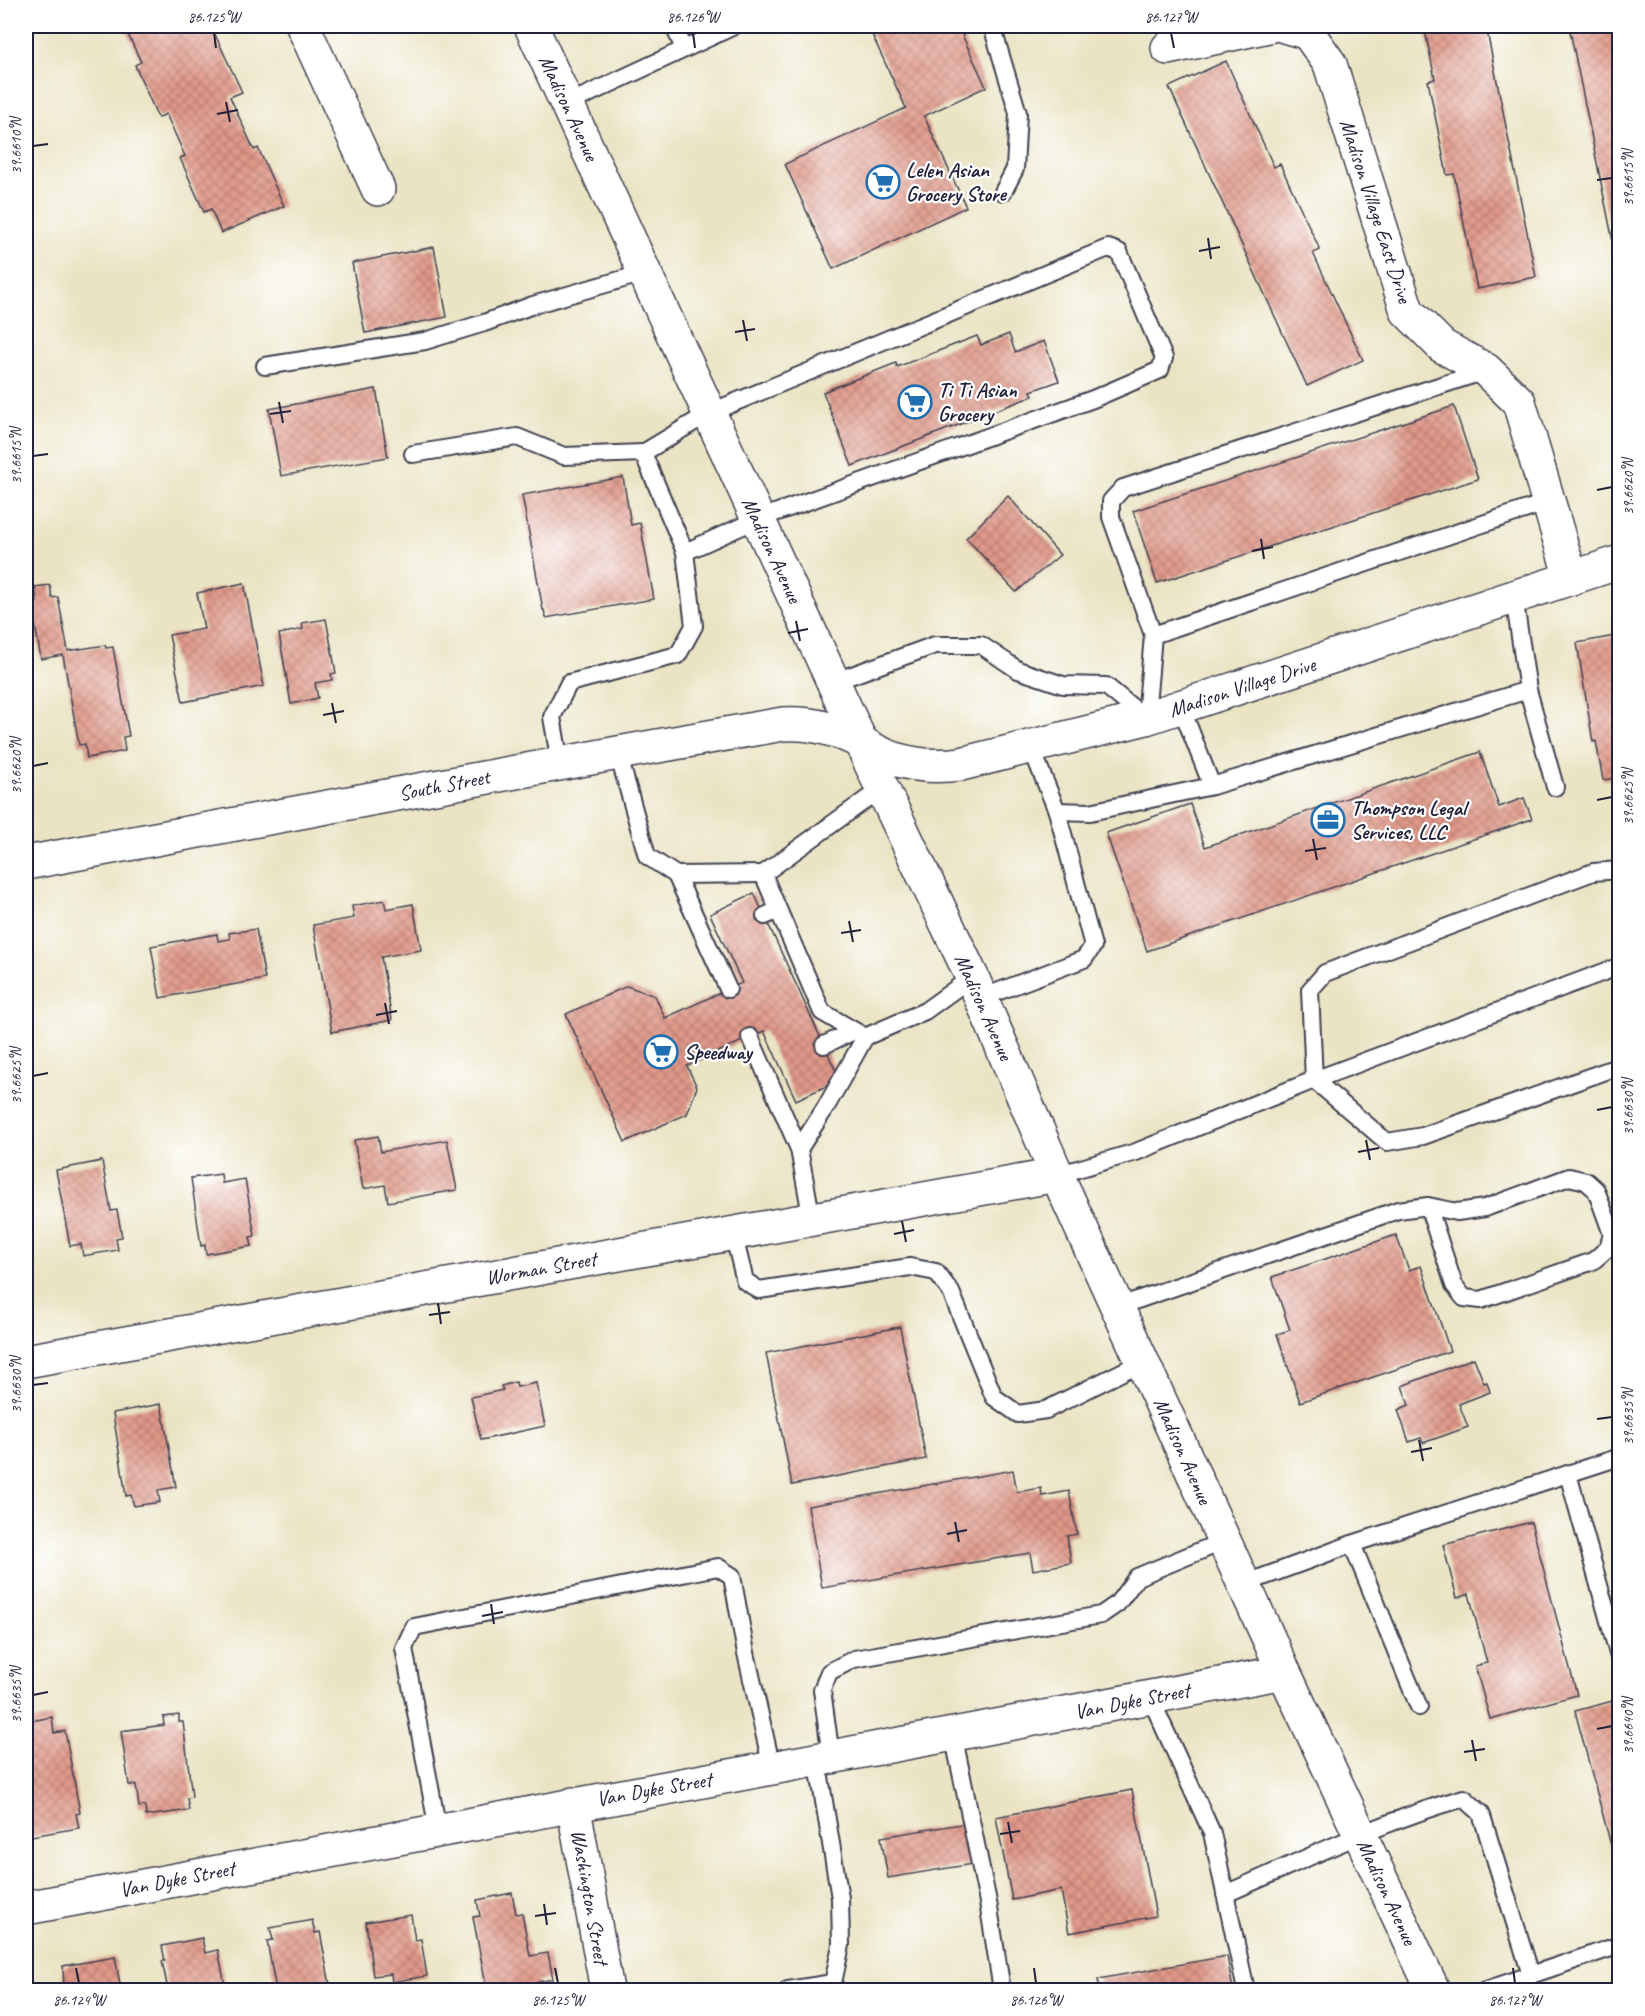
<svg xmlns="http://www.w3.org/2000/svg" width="1645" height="2016" viewBox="0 0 1645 2016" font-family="Caveat,sans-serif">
<defs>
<pattern id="building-cross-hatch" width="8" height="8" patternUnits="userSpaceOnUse" patternTransform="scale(1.5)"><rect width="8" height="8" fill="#e19989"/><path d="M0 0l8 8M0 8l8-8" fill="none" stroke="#b67c71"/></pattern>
</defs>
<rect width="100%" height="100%" fill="#fff"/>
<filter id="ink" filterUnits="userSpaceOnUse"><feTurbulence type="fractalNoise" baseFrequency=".0167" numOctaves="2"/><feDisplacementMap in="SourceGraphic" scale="12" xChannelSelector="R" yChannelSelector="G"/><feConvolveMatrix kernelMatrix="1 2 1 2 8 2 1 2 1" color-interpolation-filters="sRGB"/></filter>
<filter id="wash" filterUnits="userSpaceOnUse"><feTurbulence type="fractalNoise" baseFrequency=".008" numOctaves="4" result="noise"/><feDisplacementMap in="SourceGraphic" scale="24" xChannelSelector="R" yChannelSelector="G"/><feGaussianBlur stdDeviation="1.35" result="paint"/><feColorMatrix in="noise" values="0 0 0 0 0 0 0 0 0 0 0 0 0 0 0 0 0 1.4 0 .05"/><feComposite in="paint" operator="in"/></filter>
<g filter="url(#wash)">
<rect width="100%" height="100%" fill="#eae4c4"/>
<g id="blocks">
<g fill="url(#building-cross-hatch)">
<polygon points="124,26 211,26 242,92 230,97 254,150 258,148 284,206 221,233 211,209 204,212 180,158 185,156 166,114 158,118 135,65 141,62"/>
<polygon points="868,26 958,26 986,87 924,116 966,207 833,269 785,164 906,108"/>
<polygon points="1424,26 1486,26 1536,277 1477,289 1454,174 1447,175 1428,81 1435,79"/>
<polygon points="1569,26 1620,26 1620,266 1618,266"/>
<polygon points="1226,61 1274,167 1280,164 1320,250 1313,253 1363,360 1307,386 1169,87"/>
<polygon points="434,247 447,317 365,333 352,263"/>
<polygon points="1009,334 1015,352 1044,341 1059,381 1031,391 1033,396 852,466 823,392 896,363 897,367 977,336 981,345"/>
<polygon points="376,389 388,457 281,476 269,409"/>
<polygon points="1454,406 1478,479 1157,583 1133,511"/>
<polygon points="623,477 631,525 640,523 654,599 546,618 544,610 543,610 522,495"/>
<polygon points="1008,496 1060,555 1016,592 966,538"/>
<polygon points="244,583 264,686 183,702 169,635 204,629 197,593"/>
<polygon points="50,585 52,598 58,597 68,651 105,645 106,648 113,647 129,736 123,737 125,751 87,758 85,744 79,745 63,655 41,659 31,603 37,602 35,587"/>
<polygon points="326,619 336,673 331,674 332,680 315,683 318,698 291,704 279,634 303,629 302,623"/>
<polygon points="1620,635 1620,777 1603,780 1596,741 1593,742 1577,643"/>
<polygon points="1480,752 1499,807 1524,798 1532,819 1147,951 1106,833 1190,804 1205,847"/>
<polygon points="754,893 840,1080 796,1100 764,1031 687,1066 697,1087 687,1114 625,1142 566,1014 627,986 655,996 665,1018 742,983 710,914"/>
<polygon points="384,900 386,909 413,904 421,950 381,957 392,1020 332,1032 313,925 354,918 352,906"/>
<polygon points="256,929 265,979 160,998 151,946 217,934 218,941 230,939 229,933"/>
<polygon points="378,1136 381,1152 447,1140 457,1190 388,1202 385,1185 363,1189 354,1140"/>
<polygon points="102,1161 111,1211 117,1210 122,1237 116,1238 118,1250 83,1256 81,1244 70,1246 56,1170"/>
<polygon points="221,1174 222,1183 245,1179 255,1236 250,1237 252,1246 206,1254 205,1245 201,1246 191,1178"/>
<polygon points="1396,1235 1409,1270 1421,1266 1450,1351 1300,1402 1277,1334 1290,1330 1272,1277"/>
<polygon points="900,1327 926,1459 792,1485 766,1353"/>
<polygon points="1474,1358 1484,1383 1487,1382 1490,1392 1459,1404 1468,1427 1423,1443 1421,1438 1409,1442 1398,1410 1409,1405 1402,1386"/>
<polygon points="516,1382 517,1387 536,1383 545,1426 481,1440 471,1397 503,1390 501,1386"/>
<polygon points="161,1404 176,1487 158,1490 160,1502 134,1506 131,1495 126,1496 113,1413"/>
<polygon points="1013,1470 1017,1492 1041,1488 1042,1496 1069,1491 1077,1534 1067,1536 1071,1563 1033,1570 1030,1553 822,1588 808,1506"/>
<polygon points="26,1487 34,1528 26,1529"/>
<polygon points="1531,1522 1577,1695 1490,1719 1475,1666 1487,1663 1469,1594 1457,1598 1443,1545"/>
<polygon points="1620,1699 1620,1875 1619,1875 1575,1711"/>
<polygon points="179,1715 179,1722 183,1722 192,1797 187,1798 189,1810 146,1816 145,1806 139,1807 136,1785 129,1785 121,1731 164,1725 163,1717"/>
<polygon points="52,1717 54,1733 65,1731 80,1813 76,1814 79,1828 32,1836 26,1811 26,1722"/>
<polygon points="1132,1790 1156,1916 1069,1933 1061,1890 1012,1900 996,1817"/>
<polygon points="967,1823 973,1864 888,1878 881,1837"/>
<polygon points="512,1893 516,1914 522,1913 530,1956 548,1953 553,1979 538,1982 540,1990 519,1990 518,1988 487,1990 473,1917 480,1916 477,1900"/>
<polygon points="411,1915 415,1940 421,1939 427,1976 392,1982 391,1974 373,1976 366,1922"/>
<polygon points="312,1920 315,1933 320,1932 331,1990 276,1990 267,1941 273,1940 270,1928"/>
<polygon points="202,1938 205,1953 218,1950 226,1990 168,1990 162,1961 165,1961 162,1946"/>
<polygon points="1227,1956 1233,1990 1100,1990 1098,1979"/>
<polygon points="115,1957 121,1990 64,1990 63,1966"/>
</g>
</g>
</g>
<g filter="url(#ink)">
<use href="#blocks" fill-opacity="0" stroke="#403f50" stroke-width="1.5"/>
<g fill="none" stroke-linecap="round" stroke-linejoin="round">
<defs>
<g id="service">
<polyline points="674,26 684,49"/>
<polyline points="992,26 1018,113 1015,169 1003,192"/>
<polyline points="567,104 734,26"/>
<polygon points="1108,248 1119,252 1164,358 1160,370 1093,399 758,519 685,552 643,453 709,413"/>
<polyline points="265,366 425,341 484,323 533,305 644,273"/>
<polyline points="413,454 517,437 564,456 643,453"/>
<polyline points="1153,635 1111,517 1111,501 1123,488 1485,371"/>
<polyline points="833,682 935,645 981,645 1018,670 1063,685 1106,686 1145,718"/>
<polyline points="1528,690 1555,787"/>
<polyline points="1181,707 1212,786 1528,690 1514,597"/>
<polyline points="1146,718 1153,635 1548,502"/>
<polyline points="1031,747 1057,811 1090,812 1212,786"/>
<polyline points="618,753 647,856 676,875 763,874"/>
<polyline points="560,763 552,717 569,683 678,655 694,626 685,552"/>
<polyline points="882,788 763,874 822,1012 865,1037 925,1011 972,977"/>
<polyline points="1620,870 1593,872 1325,973 1310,990 1314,1080 1387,1142 1423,1136 1620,1066"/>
<polyline points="676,875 728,989"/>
<polyline points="765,916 778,910"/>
<polyline points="981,998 1084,959 1093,946 1057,811"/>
<polyline points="750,1037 799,1149"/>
<polyline points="824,1045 854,1031"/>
<polyline points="1057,1175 1136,1152 1314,1080 1620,966"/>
<polyline points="812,1220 799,1149 826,1107 865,1037"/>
<polyline points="733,1233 745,1281 759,1290 910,1267 936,1272 951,1292 994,1397 1018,1414 1046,1410 1142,1362"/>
<polyline points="1117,1307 1398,1210 1428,1206 1457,1212 1485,1208 1569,1177 1586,1181 1596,1190 1612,1234 1608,1248 1593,1261 1481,1300 1464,1298 1454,1285 1428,1206"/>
<polyline points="1568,1474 1619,1657"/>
<polyline points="1352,1544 1419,1707"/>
<polyline points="1244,1584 1352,1544 1620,1457"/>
<polyline points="1150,1697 1212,1833 1246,1990"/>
<polyline points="953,1734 988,1902 1002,1990"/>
<polyline points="831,1757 822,1690 829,1672 854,1659 1101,1615 1117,1604 1137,1577 1224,1541"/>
<polyline points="438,1830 404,1648 414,1627 718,1567 732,1576 746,1653 772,1768"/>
<path d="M 1225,1894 C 1304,1860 1382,1821 1464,1798 L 1481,1813 L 1531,1975"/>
<polyline points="788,1990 833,1983 841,1945 840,1898 817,1759"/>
<polyline points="1486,1990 1620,1945"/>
</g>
<g id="minor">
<polyline points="303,26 378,189"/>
<polyline points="1284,26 1308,33 1330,64 1407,311 1442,346 1486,370 1519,402 1571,578"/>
<polyline points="1168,48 1269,26"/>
<path d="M 861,742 C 891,763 924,769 961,764 L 1146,718 L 1620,562"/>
<polyline points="26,1361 1057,1175"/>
<polyline points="573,1804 607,1990"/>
<polyline points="26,1908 1284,1672"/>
</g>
<path id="tertiary" d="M 26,863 L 618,753 L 783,724 C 811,722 836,729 861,742"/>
<polyline id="secondary" points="531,26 882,788 972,977 1057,1175 1284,1672 1433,1990"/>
</defs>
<use href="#service" stroke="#403f50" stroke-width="20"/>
<use href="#minor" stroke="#403f50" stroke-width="36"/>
<use href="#tertiary" stroke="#403f50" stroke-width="36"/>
<use href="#secondary" stroke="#403f50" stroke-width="36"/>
<use href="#service" stroke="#fff" stroke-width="16"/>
<use href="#minor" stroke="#fff" stroke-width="33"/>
<use href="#tertiary" stroke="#fff" stroke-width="33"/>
<use href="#secondary" stroke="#fff" stroke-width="33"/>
</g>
</g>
<path fill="none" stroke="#22223b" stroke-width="2" d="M 214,33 L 216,48M 693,33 L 695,48M 1171,33 L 1174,48M 226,102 L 230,122M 217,114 L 238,110M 33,146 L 48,144M 1597,180 L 1612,178M 1208,238 L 1211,259M 1199,251 L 1220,247M 743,320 L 747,341M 735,332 L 755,329M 279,402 L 283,423M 270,414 L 291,411M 33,456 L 48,454M 1597,490 L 1612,487M 1261,539 L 1264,559M 1252,551 L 1273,547M 796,621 L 800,641M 788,633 L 808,629M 332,703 L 336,723M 323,715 L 344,711M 33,766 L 48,763M 1597,800 L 1612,797M 1313,839 L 1317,860M 1305,851 L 1326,848M 849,921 L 853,942M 841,933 L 861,930M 385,1003 L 389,1024M 376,1015 L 397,1011M 33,1076 L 48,1073M 1597,1110 L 1612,1107M 1366,1140 L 1370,1160M 1358,1152 L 1379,1148M 902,1221 L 906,1242M 894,1234 L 914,1230M 438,1303 L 441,1324M 429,1315 L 450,1312M 33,1385 L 48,1383M 1597,1419 L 1612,1417M 1419,1440 L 1423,1461M 1411,1452 L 1432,1448M 955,1522 L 959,1542M 947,1534 L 967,1530M 491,1604 L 494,1624M 482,1616 L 503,1612M 33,1695 L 48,1692M 1597,1729 L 1612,1726M 1472,1740 L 1476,1761M 1464,1752 L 1485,1749M 1008,1822 L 1012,1843M 1000,1834 L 1020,1831M 544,1904 L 547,1925M 535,1916 L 556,1913M 76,1968 L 79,1983M 555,1968 L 558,1983M 1034,1968 L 1036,1983M 1513,1968 L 1515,1983"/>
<defs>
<symbol id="supermarket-ring" viewBox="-11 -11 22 22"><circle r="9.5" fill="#fff" stroke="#1f6fb2" stroke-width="1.5"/><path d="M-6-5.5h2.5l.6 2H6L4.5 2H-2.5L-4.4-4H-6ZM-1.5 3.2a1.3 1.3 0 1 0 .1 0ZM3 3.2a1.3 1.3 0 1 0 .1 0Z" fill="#1f6fb2"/></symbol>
<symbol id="office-ring" viewBox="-11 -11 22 22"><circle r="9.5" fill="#fff" stroke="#1f6fb2" stroke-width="1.5"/><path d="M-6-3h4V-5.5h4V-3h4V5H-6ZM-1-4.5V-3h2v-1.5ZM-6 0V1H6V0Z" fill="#1f6fb2"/></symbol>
</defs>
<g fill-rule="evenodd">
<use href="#supermarket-ring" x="864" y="163" width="38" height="38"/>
<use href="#supermarket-ring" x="896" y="383" width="38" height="38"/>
<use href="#office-ring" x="1309" y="801" width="38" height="38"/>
<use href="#supermarket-ring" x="642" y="1033" width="38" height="38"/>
</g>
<g text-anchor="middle" stroke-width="4.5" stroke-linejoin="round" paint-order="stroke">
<g font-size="21" fill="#22223b" stroke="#fff">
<text transform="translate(569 108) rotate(65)" y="7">Madison Avenue</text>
<text transform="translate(1376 211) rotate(72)" y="7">Madison Village East Drive</text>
<text transform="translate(772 550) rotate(65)" y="7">Madison Avenue</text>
<text transform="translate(1242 687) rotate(-18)" y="7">Madison Village Drive</text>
<text transform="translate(444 785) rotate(-11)" y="7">South Street</text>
<text transform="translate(984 1007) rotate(66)" y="7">Madison Avenue</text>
<text transform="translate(541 1268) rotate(-10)" y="7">Worman Street</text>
<text transform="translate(1183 1451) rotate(66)" y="7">Madison Avenue</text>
<text transform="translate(1132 1701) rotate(-11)" y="7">Van Dyke Street</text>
<text transform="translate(654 1789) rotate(-10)" y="7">Van Dyke Street</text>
<text transform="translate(177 1879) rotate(-11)" y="7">Van Dyke Street</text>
<text transform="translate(1387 1892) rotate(65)" y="7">Madison Avenue</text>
<text transform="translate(590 1897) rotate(80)" y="7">Washington Street</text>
</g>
<g font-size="21" font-weight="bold" fill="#22223b" stroke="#fff" text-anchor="start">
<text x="906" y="177">Lelen Asian<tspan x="906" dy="24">Grocery Store</tspan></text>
<text x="938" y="397">Ti Ti Asian<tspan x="938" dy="24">Grocery</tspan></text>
<text x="1351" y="815">Thompson Legal<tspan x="1351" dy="24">Services, LLC</tspan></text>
<text x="684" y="1059">Speedway</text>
</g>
</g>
<rect width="1645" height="2016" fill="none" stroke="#fff" stroke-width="66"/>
<rect x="33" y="33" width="1579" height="1950" fill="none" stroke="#22223b" stroke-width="2"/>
<g font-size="15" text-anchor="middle" fill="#22223b">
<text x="214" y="22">86.125°W</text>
<text x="693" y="22">86.126°W</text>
<text x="1171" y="22">86.127°W</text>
<text transform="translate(16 146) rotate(-90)" y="5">39.6610°N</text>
<text transform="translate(1628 178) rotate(-90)" y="5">39.6615°N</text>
<text transform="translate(16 456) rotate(-90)" y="5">39.6615°N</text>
<text transform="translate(1628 487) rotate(-90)" y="5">39.6620°N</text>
<text transform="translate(16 766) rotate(-90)" y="5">39.6620°N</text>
<text transform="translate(1628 797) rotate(-90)" y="5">39.6625°N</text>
<text transform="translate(16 1076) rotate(-90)" y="5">39.6625°N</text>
<text transform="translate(1628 1107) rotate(-90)" y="5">39.6630°N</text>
<text transform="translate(16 1385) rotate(-90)" y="5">39.6630°N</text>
<text transform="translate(1628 1417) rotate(-90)" y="5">39.6635°N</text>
<text transform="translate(16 1695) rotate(-90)" y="5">39.6635°N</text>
<text transform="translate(1628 1726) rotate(-90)" y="5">39.6640°N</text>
<text x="79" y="2005">86.124°W</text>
<text x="558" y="2005">86.125°W</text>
<text x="1036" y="2005">86.126°W</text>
<text x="1515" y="2005">86.127°W</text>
</g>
</svg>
